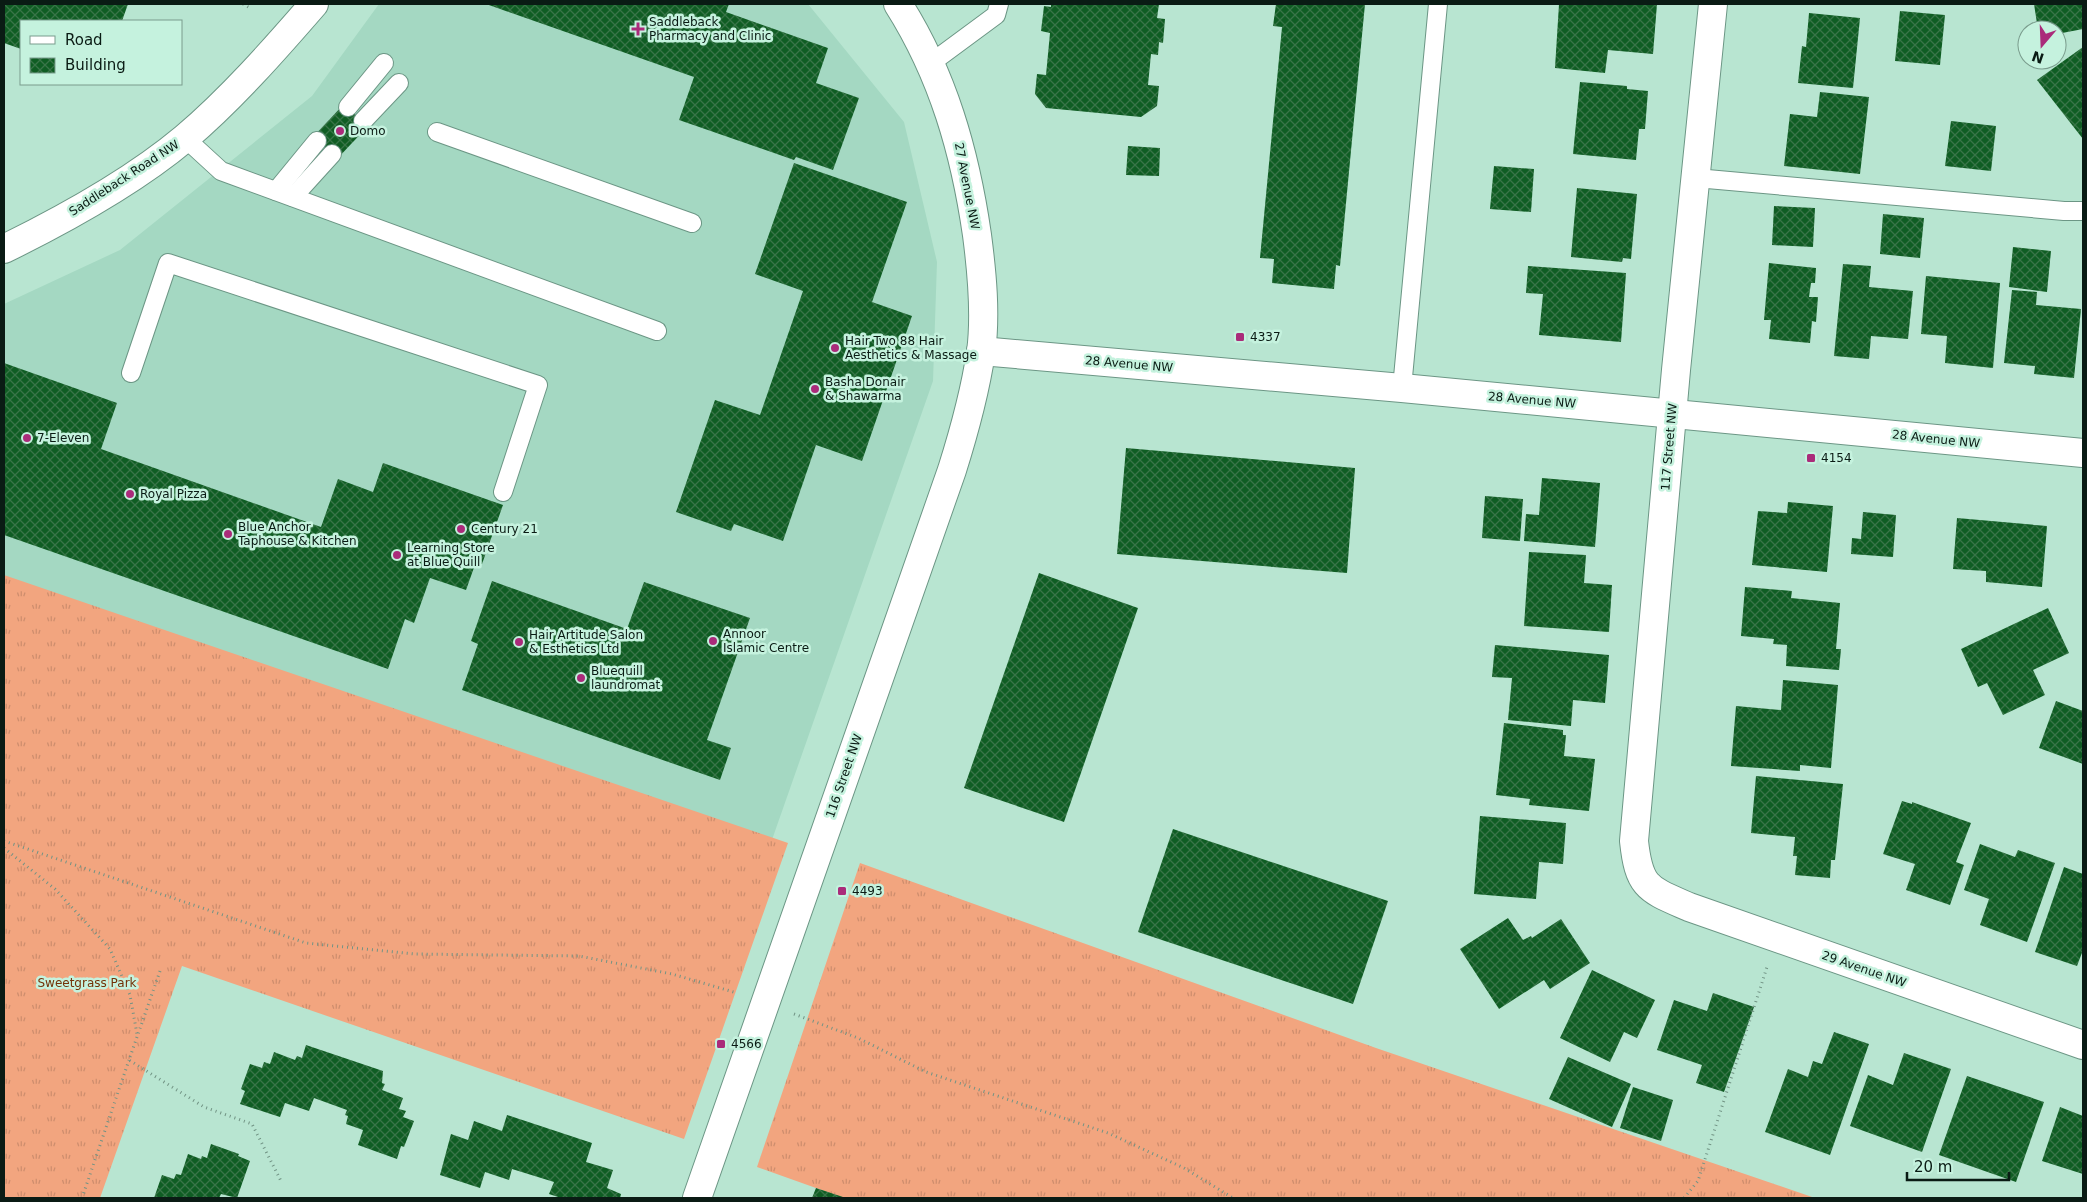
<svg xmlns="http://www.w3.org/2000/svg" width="2087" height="1202" viewBox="0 0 2087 1202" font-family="'DejaVu Sans',sans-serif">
<defs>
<pattern id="grass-tufts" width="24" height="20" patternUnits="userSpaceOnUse" patternTransform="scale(1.25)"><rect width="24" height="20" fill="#f2a57f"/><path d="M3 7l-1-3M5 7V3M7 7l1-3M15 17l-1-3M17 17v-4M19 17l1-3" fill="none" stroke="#ce8d6d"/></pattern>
<pattern id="building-cross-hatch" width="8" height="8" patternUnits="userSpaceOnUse" patternTransform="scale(1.25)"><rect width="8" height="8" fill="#0f5d23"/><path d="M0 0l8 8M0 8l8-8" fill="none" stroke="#397448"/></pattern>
</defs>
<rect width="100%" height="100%" fill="#b8e5d1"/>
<polygon fill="#a4d8c2" points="379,4 808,4 904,122 937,262 933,381 767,854 4,591 4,304 120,250 312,96"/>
<g fill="url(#grass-tufts)">
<polygon points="4,575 788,843 684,1139 182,966 100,1198 4,1198"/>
<polygon points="860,863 1376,1048 1815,1198 844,1198 757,1167"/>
</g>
<g fill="url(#building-cross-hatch)">
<polygon points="4,4 128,4 122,21 21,21 21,49 4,43"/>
<polygon points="486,4 729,4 726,12 828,48 816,83 859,98 833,170 796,157 794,160 679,120 694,77"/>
<polygon points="1051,4 1159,4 1157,18 1165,19 1163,43 1159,42 1158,55 1151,54 1148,85 1159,86 1157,106 1141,117 1046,108 1035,94 1037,74 1046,75 1050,33 1041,31 1044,6 1051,7"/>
<polygon points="1276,4 1365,4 1340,266 1336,265 1334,289 1272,283 1274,259 1260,258 1282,27 1273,26"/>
<polygon points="1559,4 1657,4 1653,54 1608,50 1605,73 1555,68"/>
<polygon points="2034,4 2083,4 2083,29 2057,34 2057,30 2038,30"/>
<polygon points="1900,11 1945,15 1940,65 1895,61"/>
<polygon points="1809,13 1860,18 1853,88 1798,83 1802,46 1806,47"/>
<polygon points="2083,47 2083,139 2037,80"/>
<polygon points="1580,82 1627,86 1627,89 1648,91 1645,129 1639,129 1636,160 1573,154"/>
<polygon points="1820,92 1869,97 1860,174 1784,166 1790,114 1817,117"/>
<polygon points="344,104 368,126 337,159 313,137"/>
<polygon points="1951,121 1996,126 1991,171 1945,166"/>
<polygon points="1128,146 1160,148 1159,176 1126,175"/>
<polygon points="794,163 907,202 872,302 912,316 862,461 816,445 783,541 734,524 731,531 676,512 715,400 760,415 803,291 755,274"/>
<polygon points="1494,166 1534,169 1531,212 1490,209"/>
<polygon points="1577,188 1637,194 1631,259 1623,258 1622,262 1571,257"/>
<polygon points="1774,206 1815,208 1813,247 1772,245"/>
<polygon points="1883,214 1924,218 1920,258 1880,254"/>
<polygon points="2013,247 2051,251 2047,292 2009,287"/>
<polygon points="1769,263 1816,268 1815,283 1811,283 1809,297 1818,297 1816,322 1812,321 1810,343 1769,339 1771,320 1764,320"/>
<polygon points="1843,264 1871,266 1869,287 1913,291 1908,339 1871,336 1869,359 1834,356"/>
<polygon points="1528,266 1626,273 1621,342 1539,335 1543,294 1526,293"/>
<polygon points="1926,276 2000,283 1993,368 1945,363 1947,336 1921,334"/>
<polygon points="2012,290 2037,292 2036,305 2081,309 2074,378 2034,374 2035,366 2004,363"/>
<polygon points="4,363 117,403 101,449 321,527 338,479 373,492 383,463 503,505 482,564 476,562 466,590 430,578 414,623 405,619 388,669 4,535"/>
<polygon points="1126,448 1355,468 1347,573 1117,554"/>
<polygon points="1542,478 1600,483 1595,547 1524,541 1526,514 1539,515"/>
<polygon points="1485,496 1523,499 1520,541 1482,538"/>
<polygon points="1788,502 1833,506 1827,572 1752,565 1758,511 1787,513"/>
<polygon points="1863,512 1896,515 1893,557 1851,554 1852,538 1861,539"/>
<polygon points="1957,518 2047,526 2042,587 1986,582 1986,571 1953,569"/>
<polygon points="1529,552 1586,555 1584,583 1612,585 1609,632 1524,626"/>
<polygon points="1039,573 1138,608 1064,822 964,788"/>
<polygon points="492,581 627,629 644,582 750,618 707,740 731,748 720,780 462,690 478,644 471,641"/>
<polygon points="1745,587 1792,591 1791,598 1840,603 1836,649 1841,649 1839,670 1786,666 1787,645 1773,644 1774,639 1741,636"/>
<polygon points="2048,608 2069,653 2033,670 2045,695 2003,715 1987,683 1978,687 1961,649"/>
<polygon points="1495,645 1609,655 1605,703 1573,700 1571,726 1508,720 1512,678 1492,677"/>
<polygon points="1783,680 1838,685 1831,768 1800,765 1800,771 1731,766 1736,706 1781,710"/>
<polygon points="2056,701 2083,711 2083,764 2039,748"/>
<polygon points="1504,723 1563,730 1563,735 1566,735 1564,756 1595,759 1589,811 1529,805 1530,799 1496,795"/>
<polygon points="1756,776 1843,784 1835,860 1831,860 1830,878 1795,875 1797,856 1793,856 1795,837 1751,833"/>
<polygon points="1902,801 1912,804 1912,802 1971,823 1956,862 1964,865 1950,905 1906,890 1915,864 1883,854"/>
<polygon points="1480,816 1566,823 1563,864 1539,862 1536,899 1474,894"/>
<polygon points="1173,829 1388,901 1353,1004 1138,932"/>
<polygon points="1980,844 2015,857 2018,850 2055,863 2027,942 1980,925 1989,899 1964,890"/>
<polygon points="2064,867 2083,874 2083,950 2077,966 2035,952"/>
<polygon points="1508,918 1523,940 1531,936 1532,938 1561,919 1590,963 1550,989 1544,980 1499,1009 1460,949"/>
<polygon points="1592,970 1655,1000 1637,1038 1624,1032 1610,1062 1560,1038"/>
<polygon points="1713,993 1754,1007 1724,1092 1696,1083 1702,1065 1657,1050 1674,1000 1707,1011"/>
<polygon points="1834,1032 1869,1044 1830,1155 1765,1132 1788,1069 1808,1077 1813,1061 1822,1064"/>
<polygon points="306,1045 383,1071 382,1083 385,1084 382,1090 403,1098 399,1109 406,1111 403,1117 414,1121 404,1147 401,1146 397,1159 358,1145 363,1130 346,1124 348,1116 345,1115 347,1110 314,1098 309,1111 285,1103 280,1117 240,1104 245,1091 241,1089 250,1064 262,1068 264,1062 270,1064 274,1052 295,1060 297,1056 302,1058"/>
<polygon points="1904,1053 1951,1069 1922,1152 1850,1126 1868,1075 1893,1085"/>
<polygon points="1568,1057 1631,1084 1612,1127 1549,1099"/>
<polygon points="1967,1076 2044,1102 2016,1182 1939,1155"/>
<polygon points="1633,1087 1673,1100 1661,1141 1620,1128"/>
<polygon points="2060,1107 2083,1116 2083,1174 2042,1161"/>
<polygon points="507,1115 592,1143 586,1162 613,1170 607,1188 621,1194 620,1198 561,1198 549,1194 554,1182 512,1169 509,1180 485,1172 480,1188 440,1175 451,1134 468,1140 474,1121 502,1131"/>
<polygon points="211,1144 239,1154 238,1156 250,1161 237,1198 221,1194 219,1198 154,1198 162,1175 174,1179 176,1174 181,1175 188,1154 201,1159 202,1156 207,1158"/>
<polygon points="816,1188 846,1198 812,1198"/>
</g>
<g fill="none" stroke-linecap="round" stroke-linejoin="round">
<defs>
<g id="service">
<polyline points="931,63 996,15 999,4"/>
<polyline points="348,107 384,63"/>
<polyline points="363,121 399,83"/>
<polyline points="437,132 692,223"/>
<polyline points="185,138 221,171 657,331"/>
<polyline points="1696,178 2064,211 2083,211"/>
<polyline points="276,191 317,141"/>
<polyline points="293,197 332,154"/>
<polyline points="131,373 168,263 538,385 503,492"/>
<polyline points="1402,388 1438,4"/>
</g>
<path id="minor" d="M 1713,4 L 1676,370 L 1634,841 C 1639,888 1648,889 1689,907 L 2083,1045"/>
<g id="tertiary">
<path d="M 4,249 C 63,220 135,180 185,138 C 231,99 275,49 314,4"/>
<polyline points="981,351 1402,388 2083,453"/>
<path d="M 697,1198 L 952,470 C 964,432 975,392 981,352 C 986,314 982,273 977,235 C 965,152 943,75 898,4"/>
</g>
</defs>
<use href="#service" stroke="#6c9685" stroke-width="20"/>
<use href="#minor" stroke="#6c9685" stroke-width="30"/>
<use href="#tertiary" stroke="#6c9685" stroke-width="30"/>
<g stroke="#719384" stroke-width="3" stroke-dasharray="1 4" stroke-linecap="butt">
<polyline points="243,4 250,8"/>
<polyline points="4,841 306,943 414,954 579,956 672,974 737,993"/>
<polyline points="4,848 55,889 110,949 130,995 137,1034"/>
<polyline points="160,971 129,1060 204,1107 252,1124 282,1183"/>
<polyline points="794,1014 858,1038 926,1072 1108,1133 1184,1168 1233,1198"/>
<polyline points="82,1198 129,1060"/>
<polyline points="1684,1198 1698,1181 1767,967"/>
</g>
<use href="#service" stroke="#fff" stroke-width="18"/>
<use href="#minor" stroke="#fff" stroke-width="28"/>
<use href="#tertiary" stroke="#fff" stroke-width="28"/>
</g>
<g fill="#aa2b7a" stroke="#c5f2de" stroke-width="2">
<path d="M635.5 21.5h5v5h5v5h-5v5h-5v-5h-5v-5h5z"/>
<circle cx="340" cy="131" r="5"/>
<rect x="1235" y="332" width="10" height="10" rx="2.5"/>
<circle cx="835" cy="348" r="5"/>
<circle cx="815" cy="389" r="5"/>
<circle cx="27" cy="438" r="5"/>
<rect x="1806" y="453" width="10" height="10" rx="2.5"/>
<circle cx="130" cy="494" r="5"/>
<circle cx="461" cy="529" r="5"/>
<circle cx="228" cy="534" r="5"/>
<circle cx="397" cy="555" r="5"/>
<circle cx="713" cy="641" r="5"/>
<circle cx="519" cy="642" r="5"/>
<circle cx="581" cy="678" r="5"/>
<rect x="837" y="886" width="10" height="10" rx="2.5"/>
<rect x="716" y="1039" width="10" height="10" rx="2.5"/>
</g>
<g text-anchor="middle" stroke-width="5" stroke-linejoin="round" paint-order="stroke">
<g font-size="12" fill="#0a1b14" stroke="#c5f2de" text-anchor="start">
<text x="649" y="26">Saddleback<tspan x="649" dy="14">Pharmacy and Clinic</tspan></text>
<text x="350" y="135">Domo</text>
<text x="1250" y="341">4337</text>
<text x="845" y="345">Hair Two 88 Hair<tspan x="845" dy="14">Aesthetics &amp; Massage</tspan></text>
<text x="825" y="386">Basha Donair<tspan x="825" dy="14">&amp; Shawarma</tspan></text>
<text x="37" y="442">7-Eleven</text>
<text x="1821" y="462">4154</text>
<text x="140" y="498">Royal Pizza</text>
<text x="238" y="531">Blue Anchor<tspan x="238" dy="14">Taphouse &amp; Kitchen</tspan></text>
<text x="471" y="533">Century 21</text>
<text x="407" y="552">Learning Store<tspan x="407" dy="14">at Blue Quill</tspan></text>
<text x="723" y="638">Annoor<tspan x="723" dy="14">Islamic Centre</tspan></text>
<text x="529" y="639">Hair Artitude Salon<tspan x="529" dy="14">&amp; Esthetics Ltd</tspan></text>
<text x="591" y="675">Bluequill<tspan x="591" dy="14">laundromat</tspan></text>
<text x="852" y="895">4493</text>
<text x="731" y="1048">4566</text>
</g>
<g font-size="12" fill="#0a1b14" stroke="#c5f2de">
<text transform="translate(124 178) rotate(-33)" y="4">Saddleback Road NW</text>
<text transform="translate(967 186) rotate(79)" y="4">27 Avenue NW</text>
<text transform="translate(1129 364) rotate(5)" y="4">28 Avenue NW</text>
<text transform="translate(1532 400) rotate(5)" y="4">28 Avenue NW</text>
<text transform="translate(1936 439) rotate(6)" y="4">28 Avenue NW</text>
<text transform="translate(1669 447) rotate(-85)" y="4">117 Street NW</text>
<text transform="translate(844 776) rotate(-71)" y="4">116 Street NW</text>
<text transform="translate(1864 969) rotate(19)" y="4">29 Avenue NW</text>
</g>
<g font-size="12" fill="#733107" stroke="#c5f2de">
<text x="87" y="987">Sweetgrass Park</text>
</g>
</g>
<rect width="2087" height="1202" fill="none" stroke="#0a1b14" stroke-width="10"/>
<rect x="20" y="20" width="162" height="65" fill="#c5f2de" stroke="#7a9c8d"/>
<rect x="30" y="36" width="25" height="8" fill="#ffffff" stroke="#7a9c8d"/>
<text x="65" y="45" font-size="15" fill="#0a1b14">Road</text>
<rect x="30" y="58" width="25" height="15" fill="url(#building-cross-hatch)" stroke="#7a9c8d"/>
<text x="65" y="70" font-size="15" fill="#0a1b14">Building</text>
<g transform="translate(2042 45) rotate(199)"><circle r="24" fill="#c5f2de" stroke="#7a9c8d"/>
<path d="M0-4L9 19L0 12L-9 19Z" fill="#aa2b7a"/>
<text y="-8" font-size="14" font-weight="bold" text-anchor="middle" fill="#0a1b14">N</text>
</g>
<path d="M1907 1172v8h102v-8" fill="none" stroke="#0a1b14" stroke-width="2.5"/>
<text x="1914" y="1172" font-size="15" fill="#0a1b14" stroke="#c5f2de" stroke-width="4" paint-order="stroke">20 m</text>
</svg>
